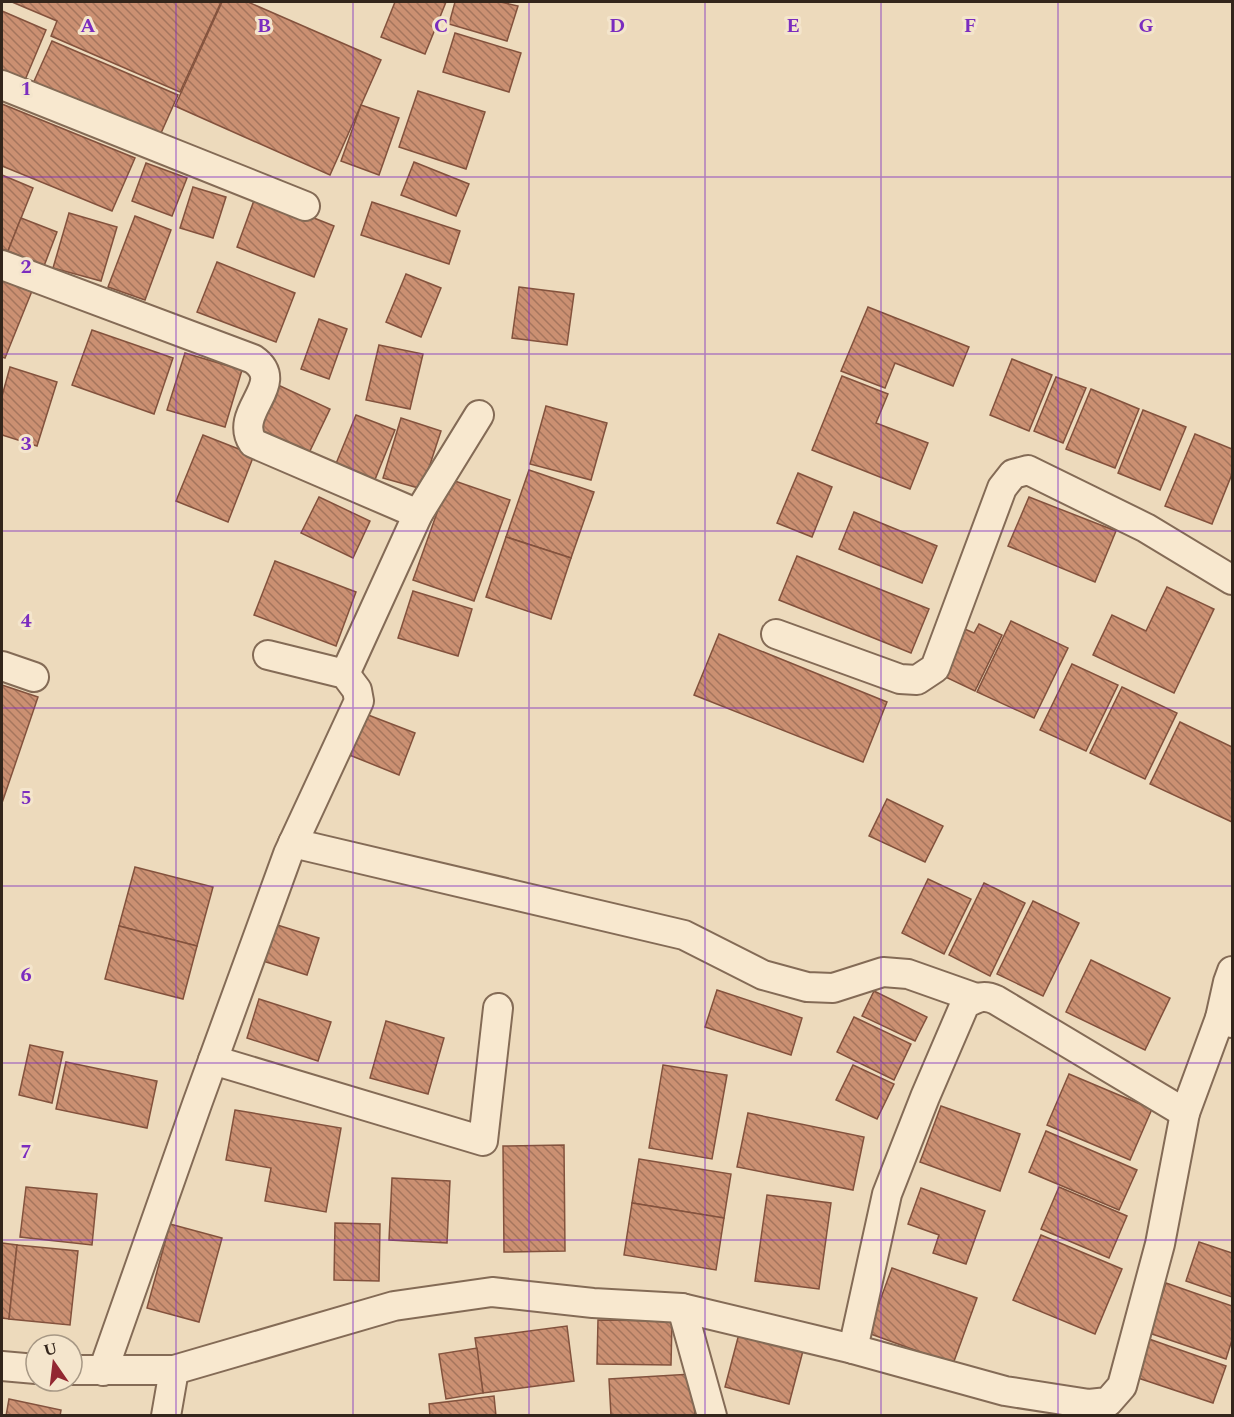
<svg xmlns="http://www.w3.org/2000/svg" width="1234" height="1417" viewBox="0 0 1234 1417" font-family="Spectral,serif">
<defs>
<pattern id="building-back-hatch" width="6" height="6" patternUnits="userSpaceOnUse" patternTransform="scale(1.5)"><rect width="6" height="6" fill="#cb9072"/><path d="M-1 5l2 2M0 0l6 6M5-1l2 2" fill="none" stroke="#a5755d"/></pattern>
</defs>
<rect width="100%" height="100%" fill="#eddabc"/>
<g fill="url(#building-back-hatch)" stroke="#83523d" stroke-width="1.5">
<polygon points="12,2 221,2 180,92 51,36 57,21"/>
<polygon points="222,2 248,2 381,60 330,175 175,106"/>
<polygon points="395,2 446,2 425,54 381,37"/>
<polygon points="455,2 501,2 518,6 507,41 449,24"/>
<polygon points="2,11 46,30 25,80 2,70"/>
<polygon points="455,33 521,53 509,92 443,72"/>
<polygon points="52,41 178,95 157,142 31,88"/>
<polygon points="418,91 485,112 466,169 399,147"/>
<polygon points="2,104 135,158 112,211 2,166"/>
<polygon points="361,105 399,118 379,175 341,161"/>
<polygon points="414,162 469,184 456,216 401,195"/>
<polygon points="146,163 187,178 172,216 132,201"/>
<polygon points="2,175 33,188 8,251 2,249"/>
<polygon points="193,187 226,197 213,238 180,228"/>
<polygon points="256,195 334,226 314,277 237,247"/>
<polygon points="372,202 460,231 449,264 361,235"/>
<polygon points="69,213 117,227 101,281 53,268"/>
<polygon points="135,216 171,230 145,300 108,287"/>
<polygon points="21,218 57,232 44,266 8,251"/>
<polygon points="217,262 295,293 276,342 197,312"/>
<polygon points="406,274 441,288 421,337 386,322"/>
<polygon points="2,278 32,291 5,358 2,357"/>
<polygon points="519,287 574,294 567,345 512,338"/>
<polygon points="868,307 969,347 953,386 895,363 885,388 841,371"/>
<polygon points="319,319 347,329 329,379 301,369"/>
<polygon points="92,330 173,358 154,414 72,385"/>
<polygon points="379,345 423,354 410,409 366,400"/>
<polygon points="185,353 242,370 225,427 167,410"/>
<polygon points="1012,359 1052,375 1029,431 990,415"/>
<polygon points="10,367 57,382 37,446 2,435 2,396"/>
<polygon points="842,376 888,394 876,423 928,443 910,489 812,450"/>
<polygon points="1056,377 1086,388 1063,443 1034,431"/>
<polygon points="278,385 330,409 308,455 256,431"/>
<polygon points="1091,389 1139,409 1115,468 1066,449"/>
<polygon points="546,406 607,423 591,480 530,464"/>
<polygon points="1143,410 1186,427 1160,490 1118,473"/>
<polygon points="356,415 395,430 374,482 335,466"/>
<polygon points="401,418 441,431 422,489 383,478"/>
<polygon points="1195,434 1232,449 1232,474 1212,524 1165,506"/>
<polygon points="203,435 254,455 228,522 176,501"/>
<polygon points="529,470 594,492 571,558 506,537"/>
<polygon points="798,473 832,487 812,537 777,523"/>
<polygon points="449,479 510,500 474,601 413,580"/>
<polygon points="319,497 370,521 353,558 301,533"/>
<polygon points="1029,497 1116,531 1095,582 1008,546"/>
<polygon points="854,512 937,546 922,583 839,549"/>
<polygon points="506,537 571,558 551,619 486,597"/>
<polygon points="797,556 929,609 911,653 779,600"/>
<polygon points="275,561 356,592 336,646 254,615"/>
<polygon points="1167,587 1214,609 1174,693 1093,655 1112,615 1146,631"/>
<polygon points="413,591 472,609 458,656 398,638"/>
<polygon points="1011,621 1068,648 1034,718 977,692"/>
<polygon points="979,624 1002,635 975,691 937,673 960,627 974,633"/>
<polygon points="719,634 887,702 863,762 694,695"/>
<polygon points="1072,664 1118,685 1086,751 1040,730"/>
<polygon points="2,685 38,697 2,803"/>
<polygon points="1122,687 1177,713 1145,779 1090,753"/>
<polygon points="363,713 415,733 399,775 347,754"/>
<polygon points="1180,722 1232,747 1232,822 1150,784"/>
<polygon points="887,799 943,826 925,862 869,836"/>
<polygon points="135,867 213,887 197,946 119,926"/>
<polygon points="928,879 971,899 944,954 902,933"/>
<polygon points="984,883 1025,903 990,976 949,955"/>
<polygon points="1033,901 1079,923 1043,996 997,974"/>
<polygon points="274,924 319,938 307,975 263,961"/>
<polygon points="119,926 197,946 183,999 105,979"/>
<polygon points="1091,960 1170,998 1145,1050 1066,1012"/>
<polygon points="717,990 802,1018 791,1055 705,1027"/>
<polygon points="874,991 927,1017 915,1041 862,1016"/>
<polygon points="259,999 331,1022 318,1061 247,1038"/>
<polygon points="854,1017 911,1044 894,1080 837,1052"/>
<polygon points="386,1021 444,1038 428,1094 370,1078"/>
<polygon points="30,1045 63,1052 52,1103 19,1095"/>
<polygon points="66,1062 157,1081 147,1128 56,1109"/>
<polygon points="663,1065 727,1075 712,1159 649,1148"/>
<polygon points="853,1065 894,1084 877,1119 836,1100"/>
<polygon points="1069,1074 1152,1109 1130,1160 1047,1125"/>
<polygon points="941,1106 1020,1134 1000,1191 920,1162"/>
<polygon points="235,1110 341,1128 326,1212 265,1201 271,1168 226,1160"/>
<polygon points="748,1113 864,1137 853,1190 737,1167"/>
<polygon points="1046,1131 1137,1170 1119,1210 1029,1172"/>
<polygon points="564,1145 565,1251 504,1252 503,1146"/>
<polygon points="639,1159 731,1174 724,1218 632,1203"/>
<polygon points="392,1178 450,1181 447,1243 389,1240"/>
<polygon points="26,1187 97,1194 92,1245 20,1237"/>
<polygon points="1059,1187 1127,1216 1109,1258 1041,1229"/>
<polygon points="921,1188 985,1211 966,1264 933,1253 939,1235 908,1224"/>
<polygon points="767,1195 831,1203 819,1289 755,1281"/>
<polygon points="632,1203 724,1218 716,1270 624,1255"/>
<polygon points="335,1223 380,1224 379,1281 334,1280"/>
<polygon points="170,1224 222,1238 199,1322 147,1308"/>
<polygon points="1041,1235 1122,1269 1095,1334 1013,1300"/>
<polygon points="1199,1242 1232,1253 1232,1297 1186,1281"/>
<polygon points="2,1243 17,1245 9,1319 2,1318"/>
<polygon points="17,1245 78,1251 70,1325 9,1319"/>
<polygon points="892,1268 977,1298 953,1364 868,1333"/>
<polygon points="1166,1283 1232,1306 1232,1340 1226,1359 1149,1333"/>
<polygon points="598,1320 672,1321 671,1365 597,1364"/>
<polygon points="567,1326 574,1381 483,1393 475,1338"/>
<polygon points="740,1330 804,1347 789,1404 725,1387"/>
<polygon points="1149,1339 1226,1366 1213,1403 1135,1377"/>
<polygon points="477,1348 483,1393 446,1399 439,1354"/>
<polygon points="692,1374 695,1416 611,1416 609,1379"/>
<polygon points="494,1396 496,1416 430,1416 429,1404"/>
<polygon points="9,1399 61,1410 60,1416 6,1416"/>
</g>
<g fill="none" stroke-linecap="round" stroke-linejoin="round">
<defs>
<g id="minor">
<polyline points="2,85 305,206"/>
<path d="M 2,265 L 253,359 C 289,384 232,411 253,443 L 418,514"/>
<polyline points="776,634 900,679 917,680 935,668 1002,488 1013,474 1028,470 1146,528 1232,580"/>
<polyline points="2,666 34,677"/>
<polyline points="345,674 418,514 479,415"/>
<polyline points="293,843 684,935 763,975 807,987 833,988 883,972 908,974 976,998"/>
<polyline points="1232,971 1228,982 1220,1018 1232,1023"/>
<polyline points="213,1060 483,1141 498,1008"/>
<polyline points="682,1308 712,1416"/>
<path d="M 853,1349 L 887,1194 L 925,1097 L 965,1004 C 977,998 983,994 996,1000 L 1185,1113"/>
<polyline points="2,1366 36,1369"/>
<polyline points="72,1370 174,1370 394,1306 492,1292 593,1303 682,1308 853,1349 1005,1391 1089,1404 1108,1402 1122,1386 1160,1244 1185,1113 1220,1018"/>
<polyline points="103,1371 197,1104 288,854 359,701 357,690 345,674 268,655"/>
<polyline points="166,1416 174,1370"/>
</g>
</defs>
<use href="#minor" stroke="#846b56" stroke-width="32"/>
<use href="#minor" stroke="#f8e8cf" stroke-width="28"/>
</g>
<path fill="none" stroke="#7b2cbf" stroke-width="1.5" stroke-opacity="0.55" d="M 176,2 L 176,1416M 353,2 L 353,1416M 529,2 L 529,1416M 705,2 L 705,1416M 881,2 L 881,1416M 1058,2 L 1058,1416M 2,177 L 1232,177M 2,354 L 1232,354M 2,531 L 1232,531M 2,708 L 1232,708M 2,886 L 1232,886M 2,1063 L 1232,1063M 2,1240 L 1232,1240"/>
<g font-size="20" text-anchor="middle" font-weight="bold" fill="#7b2cbf" stroke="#f4e5cc" stroke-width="6" stroke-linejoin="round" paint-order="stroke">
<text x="88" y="32">A</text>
<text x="264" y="32">B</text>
<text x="441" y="32">C</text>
<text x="617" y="32">D</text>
<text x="793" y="32">E</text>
<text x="970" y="32">F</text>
<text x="1146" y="32">G</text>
<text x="26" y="95">1</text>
<text x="26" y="273">2</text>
<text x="26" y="450">3</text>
<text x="26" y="627">4</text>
<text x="26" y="804">5</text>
<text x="26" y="981">6</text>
<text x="26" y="1158">7</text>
</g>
<rect width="1234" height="1417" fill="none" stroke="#33251b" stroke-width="6"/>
<g transform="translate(54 1363) rotate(346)"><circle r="28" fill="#f4e5cc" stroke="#a79885" stroke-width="1.5"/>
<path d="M0-4.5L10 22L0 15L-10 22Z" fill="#922731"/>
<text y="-9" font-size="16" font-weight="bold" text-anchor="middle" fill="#33251b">U</text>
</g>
</svg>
